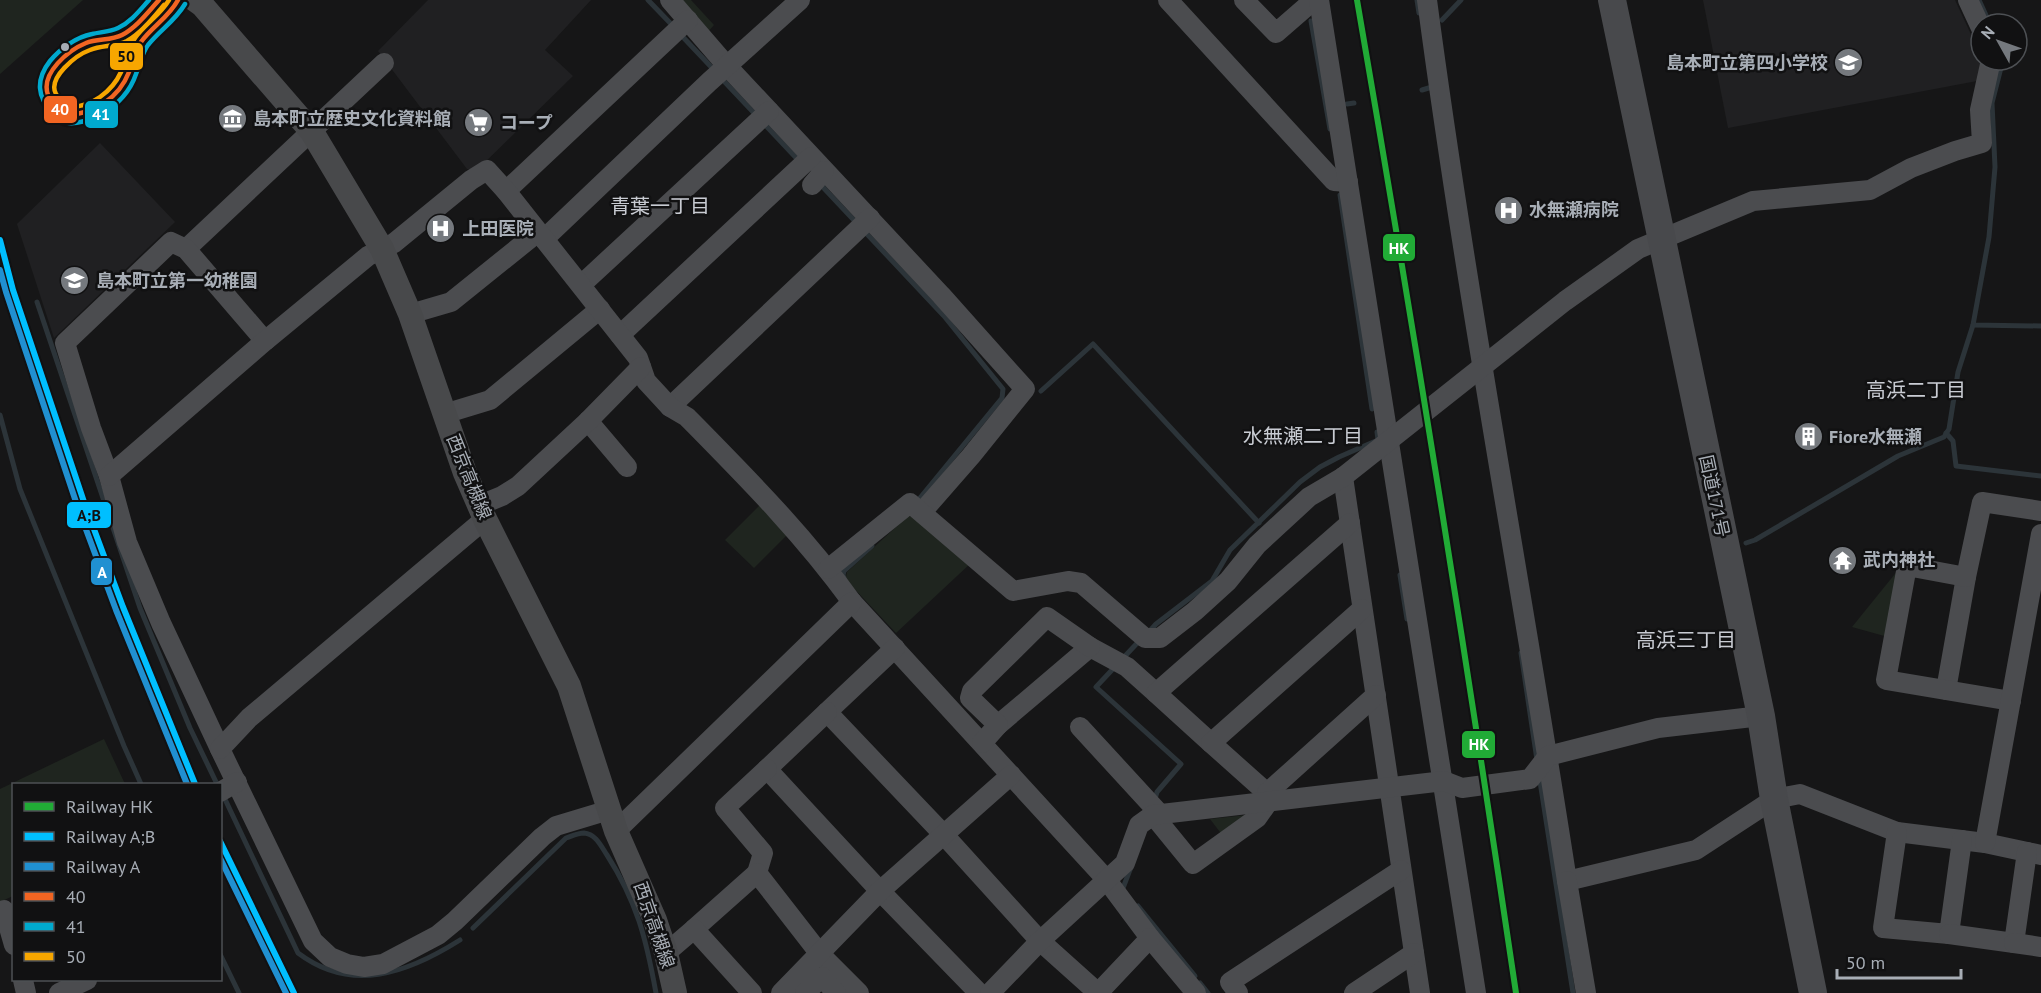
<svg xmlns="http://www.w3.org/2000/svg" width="2041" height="993" viewBox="0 0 2041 993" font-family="'PT Sans','Noto Sans JP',sans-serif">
<rect width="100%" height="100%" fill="#161617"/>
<g fill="#202022">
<polygon points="428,0 591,0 545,50 573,76 477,170 467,169 378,51"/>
<polygon points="1703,0 1955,0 1981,56 1982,67 1977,81 1728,128"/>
<polygon points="100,143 175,222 54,338 17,224"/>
</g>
<g fill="#1f251f">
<polygon points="0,0 83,0 0,74"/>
<polygon points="675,0 691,0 714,25 706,34"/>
<polygon points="762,503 789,533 754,568 725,540"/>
<polygon points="908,516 922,518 972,562 896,633 848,582 846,577 847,572"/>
<polygon points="1903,564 1888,637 1852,627"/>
<polygon points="104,739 125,784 14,784 13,896 0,902 0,789"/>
<polygon points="1256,814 1223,836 1210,819"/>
</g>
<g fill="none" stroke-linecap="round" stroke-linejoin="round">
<g stroke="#2c3439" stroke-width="5">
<polyline points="648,0 674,27"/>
<polyline points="1417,0 1419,13"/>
<polyline points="1979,0 1990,24"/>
<polyline points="1442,20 1461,0"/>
<polyline points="1311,21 1330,129"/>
<polyline points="680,34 715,71"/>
<polyline points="2003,60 1992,103 1995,167 1989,237 1973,325 2041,326"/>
<polyline points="721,78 801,163"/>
<polyline points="1422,90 1432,87"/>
<polyline points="1347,104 1354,103"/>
<polyline points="819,183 944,316 1003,389 1002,398 915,504"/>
<polyline points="1340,195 1372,409"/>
<polyline points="37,302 140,608 190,728 217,784"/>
<polyline points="1041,391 1093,344 1259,523"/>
<polyline points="0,415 20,489 124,746 141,784"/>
<polyline points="1946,433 1953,441 1956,466 2041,476"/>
<polyline points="1746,543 1755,540 1898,456 1944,437 1949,429 1958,372 1973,325"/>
<polyline points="1400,575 1407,619"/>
<polyline points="845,581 843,575 844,571 872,546"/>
<polyline points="1148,633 1156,624 1212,581 1230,550 1300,482 1320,467 1339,457 1378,440 1377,432"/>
<polyline points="1141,639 1096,687 1181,764 1157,792 1154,802"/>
<polyline points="1521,653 1537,760"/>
<polyline points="1539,775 1573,993"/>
<path d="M 223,795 L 298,953 C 351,993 406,974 460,940"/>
<polyline points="1123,888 1131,867"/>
<polyline points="1138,906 1195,976"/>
<path d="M 473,928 L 566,838 C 572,836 578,833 584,833 C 596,834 601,846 607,855 C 637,902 646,938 656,993"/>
<polyline points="220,954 239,993"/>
<polyline points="1200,983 1208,993"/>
</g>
<g stroke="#4b4c4f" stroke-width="20">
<polyline points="670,0 727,66 941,295 1025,389 971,456 922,512"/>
<polyline points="1168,0 1334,181 1348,182"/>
<polyline points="1244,0 1276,33 1314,0"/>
<polyline points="1319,0 1476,993"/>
<path d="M 1427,0 C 1466,295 1522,587 1567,881 L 1696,850 L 1774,799 L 1800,794 L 1897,832 L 1985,843 L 2041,855"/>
<polyline points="1968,0 1981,28"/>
<polyline points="812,185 824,171"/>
<polyline points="506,191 688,20"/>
<polyline points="544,239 709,82 800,0"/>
<polyline points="186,249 384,63"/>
<polyline points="581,285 769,111"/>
<polyline points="410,314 451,302 538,232"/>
<polyline points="620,335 811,157"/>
<polyline points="265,341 186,249 171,242 65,343 91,428 109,476 127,542 161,623 220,749 313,941 330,957 347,964 364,967 383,964 438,935 455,921 542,837 556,826 609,810"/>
<polyline points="670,407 870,218"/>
<polyline points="444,414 490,400 600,309"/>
<polyline points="588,421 627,467"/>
<path d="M 109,476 L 265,341 L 368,256 L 394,243 L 471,180 L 487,170 L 506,191 L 638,358 L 646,381 L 670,407 L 687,417 C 745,476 803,534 852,602 L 1106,879 L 1150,938 L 1196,993"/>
<polyline points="1343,477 1420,993"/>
<polyline points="480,505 502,496 518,486 588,421 641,367"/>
<polyline points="828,569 910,503 1013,591 1068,581 1081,583 1145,638 1160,638 1195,611 1228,581 1257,545 1309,497 1343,477 1565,301 1638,249 1753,201 1870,190 1911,168 1955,151 1982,143 1980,110 1991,60"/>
<polyline points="895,648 827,712 944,835 1040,941 1098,993"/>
<polyline points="1946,690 1966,577"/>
<polyline points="2011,701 1886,680 1907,566 1966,577 1982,502 2041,511"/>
<polyline points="827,712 767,769 880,891 979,993"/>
<polyline points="998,725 1090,647 1127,667 1156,693"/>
<polyline points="1080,727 1159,813"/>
<polyline points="982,743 998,725 970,698 972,691 1047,617 1090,647"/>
<polyline points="1211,743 1156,693 1350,523"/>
<polyline points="220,749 249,718 485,519"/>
<polyline points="220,792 237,782"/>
<polyline points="1267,793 1211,743 1362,609"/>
<polyline points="1153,815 1193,864 1257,818 1269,801 1267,793 1376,695"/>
<polyline points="616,831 852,602"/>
<polyline points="1897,832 1883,928 1949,934 1962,840"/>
<polyline points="1985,843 2041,534"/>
<polyline points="757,873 763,853 725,808 767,769"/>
<polyline points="1567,881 1586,993"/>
<polyline points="4,910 14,945"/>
<polyline points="694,929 757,873 820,954 859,993"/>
<polyline points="1949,934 2014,943 2027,852"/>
<polyline points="2014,943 2041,947"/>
<polyline points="666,953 694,929 752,993"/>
<polyline points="23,980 26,993"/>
<polyline points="59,993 87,980"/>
<polyline points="781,993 880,891 1011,775"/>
<polyline points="805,993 822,977 836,993"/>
<polyline points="990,993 1040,941 1125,863 1139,825 1153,815 1444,781 1462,788 1530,779 1548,756 1658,728 1761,716"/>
<polyline points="1098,993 1150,938"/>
<polyline points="1238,993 1230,982 1401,870"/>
<polyline points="1354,993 1414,953"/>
</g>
<polyline stroke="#48494b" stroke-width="24" points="195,0 202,5 312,132 382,249 410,314 465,473 485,519 569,686 616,831 655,920 666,953 675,993"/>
<polyline stroke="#48494c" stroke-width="28" points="1612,0 1761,716 1774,799 1813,993"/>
<defs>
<path id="bus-1" d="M 159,0 C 148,12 137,27 122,35 C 111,41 97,38 86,43 C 69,50 40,73 48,95 C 51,103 61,109 67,115 C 94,114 119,98 129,72 C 133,62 134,51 141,42 C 152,27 169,17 178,0"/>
<path id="bus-2" d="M 149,0 C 140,10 131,22 118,28 C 110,32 100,32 92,34 C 76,37 60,49 50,61 C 36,79 36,98 54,113 C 57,116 61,121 64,122 C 75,126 91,119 100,115 C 116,106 130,92 136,74 C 140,64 142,53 148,45 C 160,30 175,21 185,4"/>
<path id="bus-3" d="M 164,5 C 153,18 142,32 127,41 C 115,47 102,45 90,50 C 76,55 47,78 56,94 C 59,100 65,104 70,107 C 91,107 112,92 121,72 C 126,61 127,48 135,38 C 145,24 160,15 169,0"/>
</defs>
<use href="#bus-1" stroke="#111112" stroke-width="9"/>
<use href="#bus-2" stroke="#111112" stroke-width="9"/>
<use href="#bus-3" stroke="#111112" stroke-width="9"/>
<use href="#bus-1" stroke="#f26522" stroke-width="4.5"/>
<use href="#bus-2" stroke="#00a9ce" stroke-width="4.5"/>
<use href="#bus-3" stroke="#f7a600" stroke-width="4.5"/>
<defs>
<path id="rail-1" d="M 1357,0 C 1414,330 1467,661 1516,993"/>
<g id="rail-2">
<polyline points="0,240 13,290 85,505 123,607 195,784"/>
<polyline points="220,841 294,993"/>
</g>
<g id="rail-3">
<polyline points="0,270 6,292 78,508 116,610 187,784"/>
<polyline points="220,858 286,993"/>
</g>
</defs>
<use href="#rail-1" stroke="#111112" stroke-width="10"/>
<use href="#rail-2" stroke="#111112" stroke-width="10"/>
<use href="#rail-3" stroke="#111112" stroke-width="10"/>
<use href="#rail-1" stroke="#21ab36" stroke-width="6"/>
<use href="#rail-2" stroke="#00bfff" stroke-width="6"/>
<use href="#rail-3" stroke="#2090d1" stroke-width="6"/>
</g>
<defs>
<symbol id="school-disc" viewBox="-11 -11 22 22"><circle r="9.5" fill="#75797e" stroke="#111112"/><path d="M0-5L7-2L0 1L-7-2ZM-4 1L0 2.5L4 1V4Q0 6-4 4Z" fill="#fff"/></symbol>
<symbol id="museum-disc" viewBox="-11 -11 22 22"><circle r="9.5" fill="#75797e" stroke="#111112"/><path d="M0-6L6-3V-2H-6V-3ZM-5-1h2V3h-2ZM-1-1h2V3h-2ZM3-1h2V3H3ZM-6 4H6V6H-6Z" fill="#fff"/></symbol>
<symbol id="supermarket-disc" viewBox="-11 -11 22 22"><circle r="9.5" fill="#75797e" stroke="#111112"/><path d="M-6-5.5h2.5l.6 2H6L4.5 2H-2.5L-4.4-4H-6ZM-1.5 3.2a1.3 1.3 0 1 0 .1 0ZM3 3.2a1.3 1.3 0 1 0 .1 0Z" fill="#fff"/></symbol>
<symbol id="hospital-disc" viewBox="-11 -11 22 22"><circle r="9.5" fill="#75797e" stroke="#111112"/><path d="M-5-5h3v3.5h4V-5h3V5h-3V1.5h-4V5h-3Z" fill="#fff"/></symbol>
<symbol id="building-disc" viewBox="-11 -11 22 22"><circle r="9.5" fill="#75797e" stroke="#111112"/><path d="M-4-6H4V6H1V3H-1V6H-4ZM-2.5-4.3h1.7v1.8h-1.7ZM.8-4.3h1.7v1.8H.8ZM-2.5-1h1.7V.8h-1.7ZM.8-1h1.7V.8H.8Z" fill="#fff"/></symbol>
<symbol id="temple-disc" viewBox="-11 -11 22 22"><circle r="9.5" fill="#75797e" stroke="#111112"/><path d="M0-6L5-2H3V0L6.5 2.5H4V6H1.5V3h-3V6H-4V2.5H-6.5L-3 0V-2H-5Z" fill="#fff"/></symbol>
</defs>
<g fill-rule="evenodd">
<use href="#school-disc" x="1832" y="46" width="33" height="33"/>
<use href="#museum-disc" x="216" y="102" width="33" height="33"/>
<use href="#supermarket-disc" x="462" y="106" width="33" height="33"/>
<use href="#hospital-disc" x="1492" y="194" width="33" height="33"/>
<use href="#hospital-disc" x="424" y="212" width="33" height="33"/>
<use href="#school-disc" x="58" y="264" width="33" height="33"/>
<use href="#building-disc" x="1792" y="420" width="33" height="33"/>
<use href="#temple-disc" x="1826" y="544" width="33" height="33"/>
</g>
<circle fill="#a8aeb6" stroke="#111112" stroke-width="2" cx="65" cy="47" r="5"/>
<g text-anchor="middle" stroke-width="5" stroke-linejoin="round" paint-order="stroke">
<g font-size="18" font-weight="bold" fill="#a8aeb6" stroke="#111112" text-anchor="start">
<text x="1828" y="69" text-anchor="end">島本町立第四小学校</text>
<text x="253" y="125">島本町立歴史文化資料館</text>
<text x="500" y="129">コープ</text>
<text x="1529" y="216">水無瀬病院</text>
<text x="462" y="235">上田医院</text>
<text x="96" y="287">島本町立第一幼稚園</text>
<text x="1829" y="443">Fiore水無瀬</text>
<text x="1863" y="566">武内神社</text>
</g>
<g font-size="18" fill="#a8aeb6" stroke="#111112">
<text transform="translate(469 477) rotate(68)" y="6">西京高槻線</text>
<text transform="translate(1714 496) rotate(78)" y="6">国道171号</text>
<text transform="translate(654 925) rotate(71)" y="6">西京高槻線</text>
</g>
<g font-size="20" fill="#c9ccd3" stroke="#111112">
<text x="660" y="213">青葉一丁目</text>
<text x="1916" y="397">高浜二丁目</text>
<text x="1303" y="443">水無瀬二丁目</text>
<text x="1686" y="647">高浜三丁目</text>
</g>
</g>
<g stroke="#111112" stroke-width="2">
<rect x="109" y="42" width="35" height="29" rx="6" fill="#f7a600"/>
<rect x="43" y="95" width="35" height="29" rx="6" fill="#f26522"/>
<rect x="84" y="100" width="35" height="29" rx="6" fill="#00a9ce"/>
<rect x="1382" y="233" width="34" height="29" rx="6" fill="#21ab36"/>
<rect x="66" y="501" width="46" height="28" rx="6" fill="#00bfff"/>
<rect x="90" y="557" width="23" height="29" rx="6" fill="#2090d1"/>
<rect x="1461" y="730" width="35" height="29" rx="6" fill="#21ab36"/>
</g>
<g font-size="16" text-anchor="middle" font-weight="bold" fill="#fff">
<text x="60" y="115">40</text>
<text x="101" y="120">41</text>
<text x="1399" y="254">HK</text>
<text x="102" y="578">A</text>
<text x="1479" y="750">HK</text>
</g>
<g font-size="16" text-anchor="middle" font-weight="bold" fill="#111">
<text x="126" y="62">50</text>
<text x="89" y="521">A;B</text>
</g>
<rect x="12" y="783" width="210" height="198" fill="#111112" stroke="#4d5054" stroke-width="1.5"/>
<rect x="24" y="802" width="30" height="9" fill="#21ab36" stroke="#4d5054" stroke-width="1.5"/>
<text x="66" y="813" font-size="18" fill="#a8aeb6">Railway HK</text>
<rect x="24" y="832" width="30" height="9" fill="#00bfff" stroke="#4d5054" stroke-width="1.5"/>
<text x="66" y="843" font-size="18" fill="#a8aeb6">Railway A;B</text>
<rect x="24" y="862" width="30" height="9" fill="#2090d1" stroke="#4d5054" stroke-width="1.5"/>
<text x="66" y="873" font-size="18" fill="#a8aeb6">Railway A</text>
<rect x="24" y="892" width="30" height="9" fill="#f26522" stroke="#4d5054" stroke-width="1.5"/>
<text x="66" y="903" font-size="18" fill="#a8aeb6">40</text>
<rect x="24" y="922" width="30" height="9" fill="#00a9ce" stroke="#4d5054" stroke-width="1.5"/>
<text x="66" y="933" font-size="18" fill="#a8aeb6">41</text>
<rect x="24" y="952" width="30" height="9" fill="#f7a600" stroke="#4d5054" stroke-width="1.5"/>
<text x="66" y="963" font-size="18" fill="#a8aeb6">50</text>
<g transform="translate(1999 42) rotate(310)"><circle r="28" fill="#111112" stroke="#4d5054" stroke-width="1.5"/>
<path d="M0-4.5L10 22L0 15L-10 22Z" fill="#75797e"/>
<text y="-9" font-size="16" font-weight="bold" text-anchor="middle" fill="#a8aeb6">N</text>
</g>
<path d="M1837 969v9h124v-9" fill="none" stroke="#a8aeb6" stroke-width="3"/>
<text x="1846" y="969" font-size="18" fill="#a8aeb6" stroke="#111112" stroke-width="4.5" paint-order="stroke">50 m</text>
</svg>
